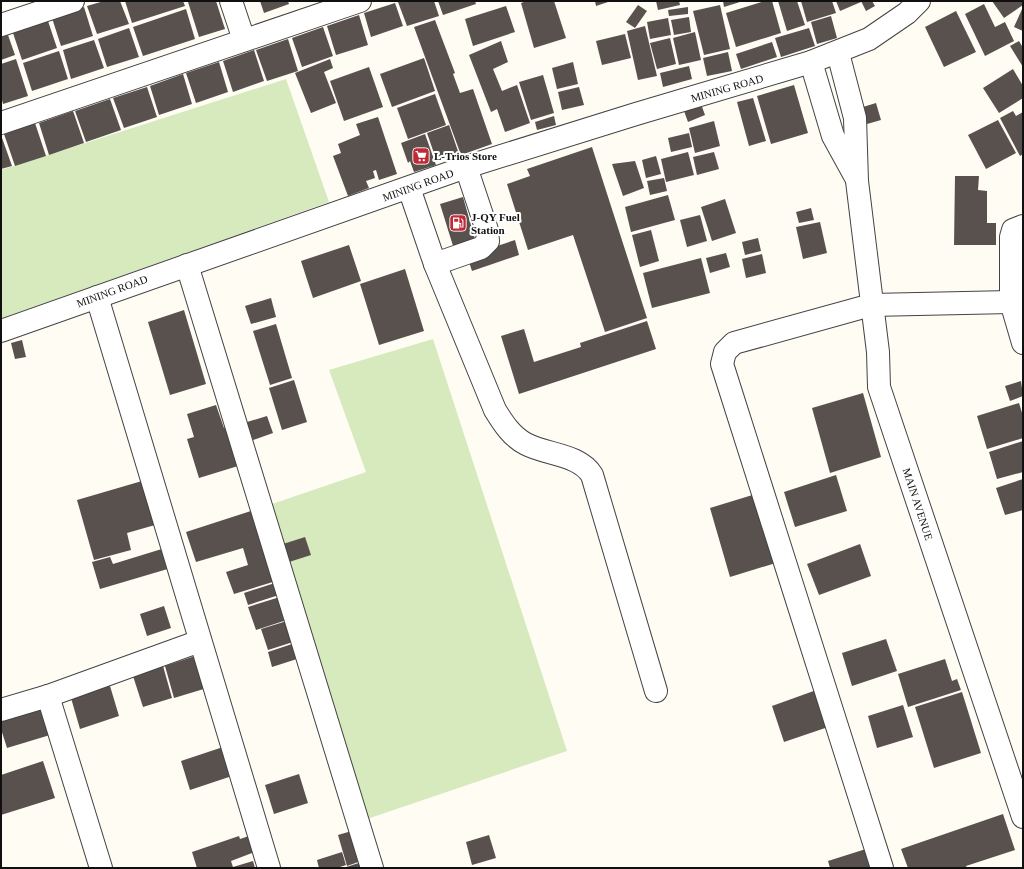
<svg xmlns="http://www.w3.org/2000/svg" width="1024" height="869" viewBox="0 0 1024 869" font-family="'Times New Roman',serif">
<rect width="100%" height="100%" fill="#fffcf4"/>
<g fill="#d6eabd">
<polygon points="286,79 329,202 1,319 1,170"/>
<polygon points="433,339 567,751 367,819 272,504 366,472 329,370"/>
</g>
<g fill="#59514d">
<polygon points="104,1 120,1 129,24 97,34 87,6"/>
<polygon points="125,1 183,1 185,6 132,23"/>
<polygon points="216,1 225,29 199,37 188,2"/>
<polygon points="260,1 288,1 289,4 264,13"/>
<polygon points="403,1 434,1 439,16 407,26 398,2"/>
<polygon points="438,1 475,1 476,4 443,15"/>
<polygon points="527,1 554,1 566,38 534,48 521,3"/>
<polygon points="595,1 611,1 596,6"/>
<polygon points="656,1 679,1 680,5 658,10"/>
<polygon points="723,1 743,1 724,7"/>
<polygon points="765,1 772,1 781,33 736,47 726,13"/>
<polygon points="778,1 797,1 805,25 787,31"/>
<polygon points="801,1 832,1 836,13 807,22"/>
<polygon points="836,1 860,1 861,2 840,11"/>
<polygon points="861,1 872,1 875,6 866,11"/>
<polygon points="992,1 1023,1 1023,5 1004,18"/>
<polygon points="395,3 403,26 371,37 364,13"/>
<polygon points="984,4 995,27 1005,22 1014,41 985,56 965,14"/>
<polygon points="638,5 647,11 635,28 626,22"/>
<polygon points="720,5 730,49 704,55 693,11"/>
<polygon points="506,6 515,32 473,46 465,19"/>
<polygon points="84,7 93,36 61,46 52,18"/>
<polygon points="688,7 688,14 669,16 668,10"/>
<polygon points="1023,7 1023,31 1014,27"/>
<polygon points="186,9 195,39 143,56 133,27"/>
<polygon points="956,11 976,52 944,67 925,27"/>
<polygon points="359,15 368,45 336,55 327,26"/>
<polygon points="831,16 837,38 817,44 811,22"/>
<polygon points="689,17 691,32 674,35 671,20"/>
<polygon points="668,18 671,35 650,39 647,22"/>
<polygon points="435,20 455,73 453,74 460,93 473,89 492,144 461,155 414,27"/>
<polygon points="48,21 57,48 22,60 13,33"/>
<polygon points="645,26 657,76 638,80 627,31"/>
<polygon points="323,27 333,56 302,67 292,38"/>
<polygon points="129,28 139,57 107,67 98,39"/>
<polygon points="809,28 815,46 781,57 775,38"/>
<polygon points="695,32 701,60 679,65 673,38"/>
<polygon points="625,34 631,58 602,65 596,41"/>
<polygon points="8,35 15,55 1,60 1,37"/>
<polygon points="670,38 676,64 657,69 650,43"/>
<polygon points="288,39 298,71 267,81 256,50"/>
<polygon points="94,40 104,68 71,79 63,50"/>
<polygon points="501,41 508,62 493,69 502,91 517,85 530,123 505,132 497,109 491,112 469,55"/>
<polygon points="1019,41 1022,46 1023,45 1023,67 1010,46"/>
<polygon points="772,42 777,57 741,69 736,54"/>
<polygon points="254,50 264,81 233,92 223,61"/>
<polygon points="59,51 68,79 32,91 23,63"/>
<polygon points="728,52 732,71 707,76 703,58"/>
<polygon points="424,58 435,91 392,107 380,74"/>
<polygon points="16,59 28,96 3,104 1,96 1,64"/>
<polygon points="330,59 333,68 324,72 336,103 311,113 295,73"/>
<polygon points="219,62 228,92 196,103 186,73"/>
<polygon points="573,62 578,84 557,89 552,68"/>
<polygon points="689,66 692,79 663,87 660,73"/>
<polygon points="369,67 383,107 344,121 330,81"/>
<polygon points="1013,69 1023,86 1023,98 999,113 983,88"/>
<polygon points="183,74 192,104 159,115 150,86"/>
<polygon points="543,75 554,113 531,120 519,82"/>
<polygon points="794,85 808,133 771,144 757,96"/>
<polygon points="147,87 157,117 124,128 113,98"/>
<polygon points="579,87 584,105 562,110 558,92"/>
<polygon points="435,94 446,125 408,139 397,108"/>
<polygon points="753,98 766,141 749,146 737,102"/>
<polygon points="110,99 121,130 86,142 75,111"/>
<polygon points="876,103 881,120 867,124 863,107"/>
<polygon points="701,104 705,115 688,122 684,111"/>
<polygon points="73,111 84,143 49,155 39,123"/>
<polygon points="1013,111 1016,116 1023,112 1023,154 1020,156 1000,118"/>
<polygon points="554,116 556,125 537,130 535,122"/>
<polygon points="378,117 397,174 379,180 376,170 373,171 375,178 366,181 369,188 348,196 333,156 341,153 338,144 360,135 356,124"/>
<polygon points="998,120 1016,153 986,169 968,135"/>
<polygon points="714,121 720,146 695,153 689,128"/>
<polygon points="35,123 46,156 15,166 4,134"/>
<polygon points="449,125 459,154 437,162 427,133"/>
<polygon points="689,133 692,147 671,152 668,138"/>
<polygon points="425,134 436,165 414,172 410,161 408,163 401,143"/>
<polygon points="1,135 12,166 1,169"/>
<polygon points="592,147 647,318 605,332 573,235 528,250 507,184 530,176 527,169"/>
<polygon points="688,152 694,175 666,182 661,159"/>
<polygon points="714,152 719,169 697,175 693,157"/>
<polygon points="656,156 661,174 646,178 642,160"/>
<polygon points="635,161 644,188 623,196 612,164"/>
<polygon points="955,176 979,176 978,190 987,191 987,223 996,223 996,245 954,245"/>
<polygon points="664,178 667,191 650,195 647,181"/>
<polygon points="668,195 675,220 631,232 625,207"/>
<polygon points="463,197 476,243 454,249 440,204"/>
<polygon points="725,199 736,233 712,241 701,207"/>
<polygon points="811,208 814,220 799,223 796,212"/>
<polygon points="700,215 707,241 687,247 680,220"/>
<polygon points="820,222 827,253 803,259 796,227"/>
<polygon points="651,230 659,261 640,267 632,235"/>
<polygon points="758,238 761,251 745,255 742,242"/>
<polygon points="515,240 519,255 472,271 467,256"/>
<polygon points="349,245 361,281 313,298 301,261"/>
<polygon points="726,253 730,267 710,273 706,258"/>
<polygon points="762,254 766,273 746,278 742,259"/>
<polygon points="701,258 710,293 652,308 643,273"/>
<polygon points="405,269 424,331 379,345 360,284"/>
<polygon points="271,298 276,317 251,324 245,306"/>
<polygon points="184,310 206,384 170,395 148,322"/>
<polygon points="647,321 656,349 519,394 501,336 524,329 534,362 581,347 580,343"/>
<polygon points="276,324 292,378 270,385 253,331"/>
<polygon points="22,340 26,357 15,359 11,343"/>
<polygon points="294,380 307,422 282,430 269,388"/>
<polygon points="1021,381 1023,396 1010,401 1005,386"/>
<polygon points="863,393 881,457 830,473 812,408"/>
<polygon points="1019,403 1023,416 1023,438 987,449 977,416"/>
<polygon points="216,405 224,428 226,427 238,466 199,478 187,439 194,437 187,414"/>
<polygon points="267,416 273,433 253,440 247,422"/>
<polygon points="1023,441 1023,472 997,479 989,452"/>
<polygon points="836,475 847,511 795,527 784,492"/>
<polygon points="1023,479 1023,510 1005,515 996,488"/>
<polygon points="142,481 155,525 127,533 131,550 94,560 77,500"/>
<polygon points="759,493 779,562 730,577 710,508"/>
<polygon points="254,510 276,581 234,594 226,572 248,565 243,548 196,562 186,532"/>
<polygon points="305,537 311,555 286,563 280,545"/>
<polygon points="860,544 871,576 819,595 807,564"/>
<polygon points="165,548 171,568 100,589 92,562 110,557 113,564"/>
<polygon points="278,582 282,594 248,605 244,593"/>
<polygon points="283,596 290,619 256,630 248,607"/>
<polygon points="164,606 171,628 147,636 140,614"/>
<polygon points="290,620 296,641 268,650 261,629"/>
<polygon points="886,639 897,671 852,686 842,653"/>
<polygon points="295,643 300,658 272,667 268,652"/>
<polygon points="198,655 207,688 174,698 165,666"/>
<polygon points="945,659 952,681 957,679 961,690 908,707 898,674"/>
<polygon points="163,666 172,698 143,707 133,676"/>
<polygon points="110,686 119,716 80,729 71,698"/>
<polygon points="822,688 834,725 784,742 772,706"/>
<polygon points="962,692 981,753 934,768 915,707"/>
<polygon points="41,704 50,735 7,748 1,729 1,717"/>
<polygon points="903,705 913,737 877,748 868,716"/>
<polygon points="223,747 232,776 190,790 181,761"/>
<polygon points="43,761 55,798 1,815 1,775"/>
<polygon points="299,774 308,803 274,814 265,785"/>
<polygon points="1003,814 1015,850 966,866 967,868 908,868 901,849"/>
<polygon points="355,830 364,860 347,866 338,835"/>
<polygon points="255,834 260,850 231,861 233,867 253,861 255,868 197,868 192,852 239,836 240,839"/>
<polygon points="489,835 496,858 472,865 466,842"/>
<polygon points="869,848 875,868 830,868 828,861"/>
<polygon points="342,852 346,865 337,868 319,868 317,860"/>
<polygon points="365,861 367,868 343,868"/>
</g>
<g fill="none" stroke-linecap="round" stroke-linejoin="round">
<defs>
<g id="minor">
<polyline points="231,1 244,40"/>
<polyline points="1,25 73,1"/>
<polyline points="838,53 855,118 857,181 878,352 879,387 1023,817"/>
<polyline points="811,62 833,136 855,176"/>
<polyline points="1,123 360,1"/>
<path d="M 409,188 L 435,264 L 495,410 C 503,423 512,437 526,444 C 547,455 579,454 592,475 L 656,691"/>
<polyline points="1023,226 1013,230 1011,237 1011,302 1023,343"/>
<polyline points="435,264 481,248 488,241 487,230 466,167"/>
<polyline points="187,265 372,868"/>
<polyline points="97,297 269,868"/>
<polyline points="1,331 466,167 636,114 811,62 869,39 907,13 919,1"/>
<polyline points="48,696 101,868"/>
<polyline points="1,710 48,696 200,641"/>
<polyline points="882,868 722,364 725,352 734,343 871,305 1011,302 1023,298"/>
</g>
</defs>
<use href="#minor" stroke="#434343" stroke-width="24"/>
<use href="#minor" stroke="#fff" stroke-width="22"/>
</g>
<defs>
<symbol id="supermarket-square" viewBox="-11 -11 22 22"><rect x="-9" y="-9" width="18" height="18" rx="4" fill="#bf2a37" stroke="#fff"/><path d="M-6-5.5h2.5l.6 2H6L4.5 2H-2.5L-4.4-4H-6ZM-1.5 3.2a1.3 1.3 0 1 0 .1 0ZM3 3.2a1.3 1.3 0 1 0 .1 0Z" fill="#fff"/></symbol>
<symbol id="fuel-square" viewBox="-11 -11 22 22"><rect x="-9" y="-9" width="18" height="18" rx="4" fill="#bf2a37" stroke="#fff"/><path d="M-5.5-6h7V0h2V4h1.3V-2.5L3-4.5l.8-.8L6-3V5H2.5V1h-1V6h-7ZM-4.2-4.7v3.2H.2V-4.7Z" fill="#fff"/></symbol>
</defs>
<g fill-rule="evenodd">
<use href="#supermarket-square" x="411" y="146" width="20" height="20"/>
<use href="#fuel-square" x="448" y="213" width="20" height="20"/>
</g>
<g text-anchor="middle" stroke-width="4" stroke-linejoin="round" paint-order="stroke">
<g font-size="11" fill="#101010" stroke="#fff">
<text transform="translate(727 88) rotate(-16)" y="4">MINING ROAD</text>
<text transform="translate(418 185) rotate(-20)" y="4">MINING ROAD</text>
<text transform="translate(112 291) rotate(-20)" y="4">MINING ROAD</text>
<text transform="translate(918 504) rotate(72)" y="4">MAIN AVENUE</text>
</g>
<g font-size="11" font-weight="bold" fill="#101010" stroke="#fff" text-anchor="start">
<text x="434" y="160">L-Trios Store</text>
<text x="471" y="221">J-QY Fuel<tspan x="471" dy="13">Station</tspan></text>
</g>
</g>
<rect width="1024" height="869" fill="none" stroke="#101010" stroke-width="4"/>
</svg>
